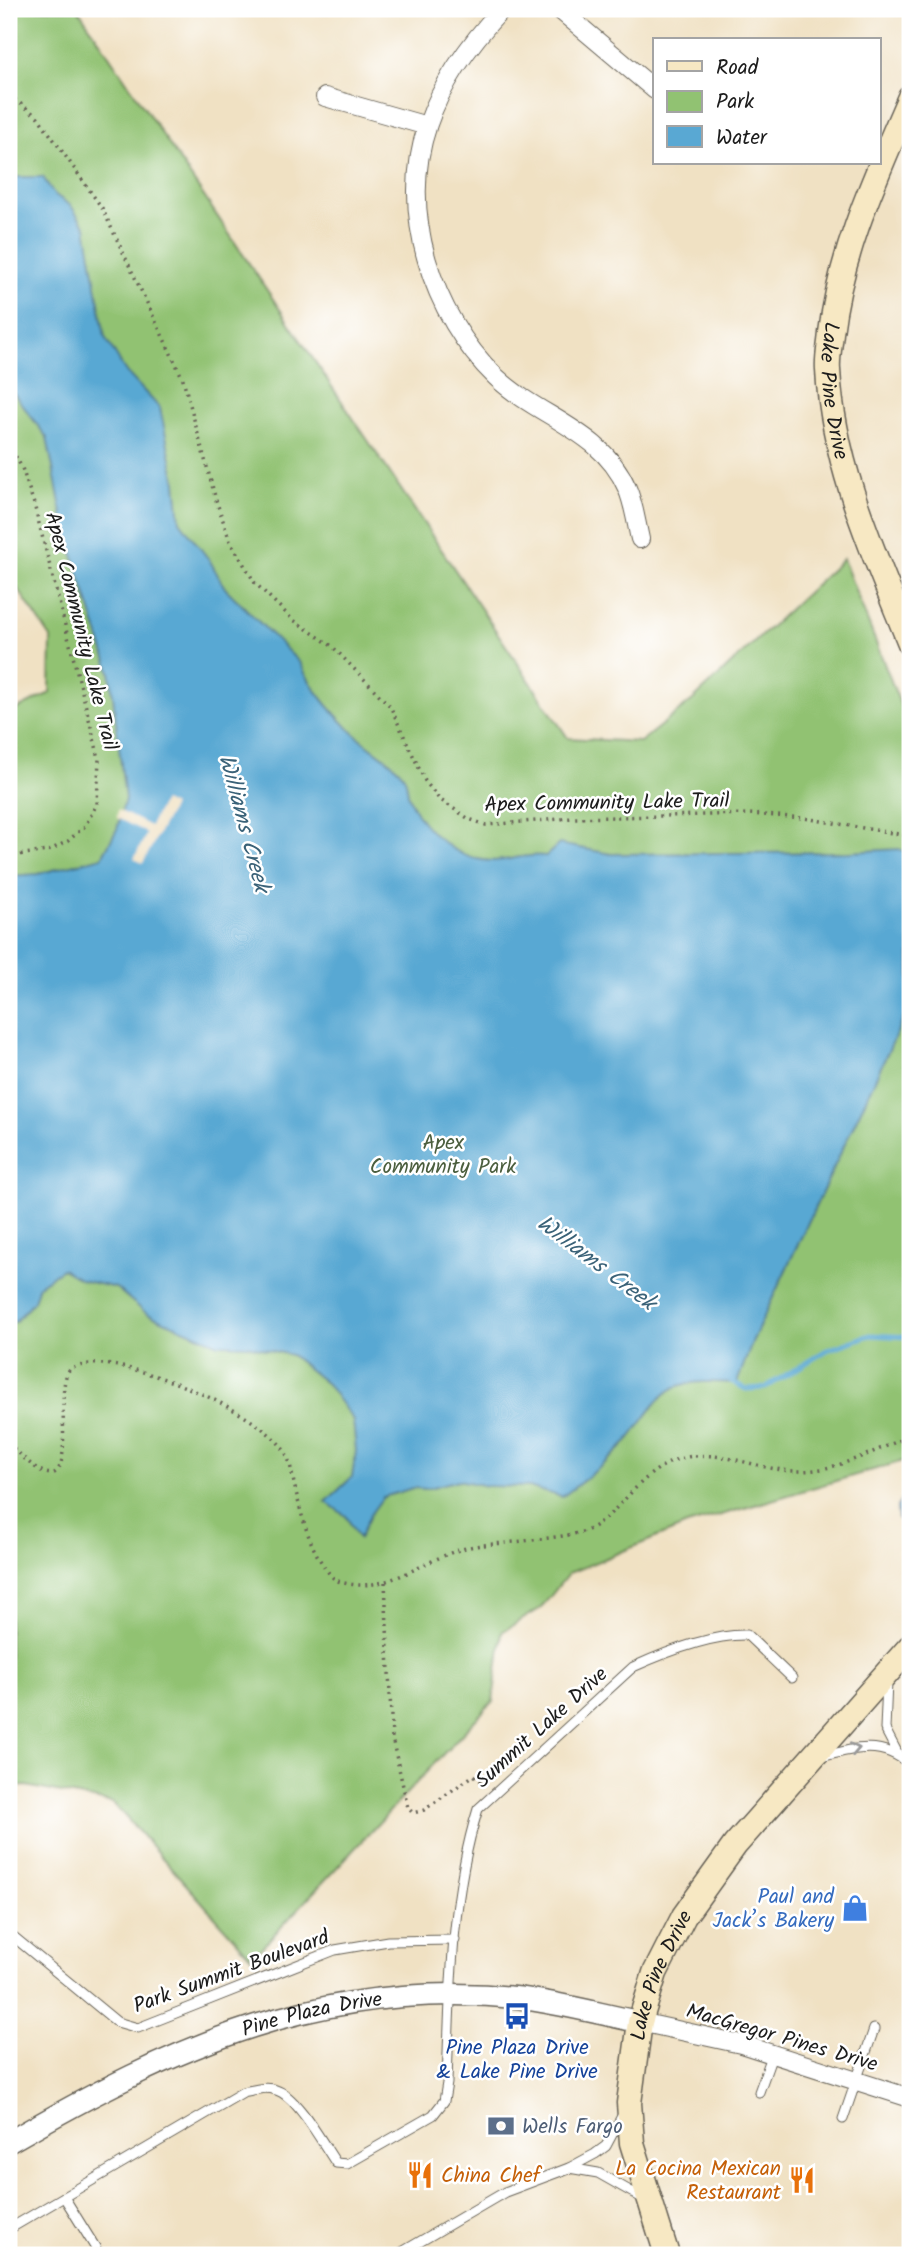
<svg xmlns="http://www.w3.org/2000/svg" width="919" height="2264" viewBox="0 0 919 2264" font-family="Kalam,sans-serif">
<rect width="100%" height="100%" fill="#fff"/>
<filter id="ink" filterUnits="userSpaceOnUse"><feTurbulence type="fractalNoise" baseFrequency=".0143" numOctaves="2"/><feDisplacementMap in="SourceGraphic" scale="14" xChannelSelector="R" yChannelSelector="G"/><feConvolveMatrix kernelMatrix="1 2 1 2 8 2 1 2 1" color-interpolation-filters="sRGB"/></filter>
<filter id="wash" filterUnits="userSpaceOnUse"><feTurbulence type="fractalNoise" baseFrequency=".00686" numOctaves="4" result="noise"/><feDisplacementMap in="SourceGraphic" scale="28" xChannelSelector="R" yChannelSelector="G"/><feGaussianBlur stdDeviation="1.57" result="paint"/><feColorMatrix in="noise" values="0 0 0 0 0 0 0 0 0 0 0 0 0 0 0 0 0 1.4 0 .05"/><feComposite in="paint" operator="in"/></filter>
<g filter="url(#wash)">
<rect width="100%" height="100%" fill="#f0e1c3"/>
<polygon fill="#91c272" stroke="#566f47" stroke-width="2" points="9,9 78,9 568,738 640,742 694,699 843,559 910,729 910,1459 687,1525 569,1573 541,1608 502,1632 493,1701 252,1958 113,1803 26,1786 9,1787 9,713 50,693 51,638 9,576"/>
<g fill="#59a8d3" stroke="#3a6278" stroke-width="2">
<path d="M 9,177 L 43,177 L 54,194 L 71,206 L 86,227 L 105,337 L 126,372 L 160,408 L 176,482 L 180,521 L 210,561 L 225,588 L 300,663 C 312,690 340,722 363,741 C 375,751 396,763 404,776 C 407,781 407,791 409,797 C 417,821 440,843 462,854 C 499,870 514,852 546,856 L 559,844 L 611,854 L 849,852 L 899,849 L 910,854 L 910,1005 L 753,1340 L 737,1383 C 717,1382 696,1380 678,1386 C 656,1394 639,1430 624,1445 C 605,1465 583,1481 562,1497 L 529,1487 L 487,1486 L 458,1480 L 426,1489 L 413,1488 L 383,1497 L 370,1515 L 359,1539 L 346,1516 L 326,1502 L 352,1477 L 356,1451 L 353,1420 L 327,1384 L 291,1355 L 247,1345 L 219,1344 L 147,1314 L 116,1288 L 81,1280 L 62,1269 L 39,1285 L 34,1301 L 15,1322 L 9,1324 L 9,876 L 38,874 L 102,857 L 117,829 L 125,799 L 110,671 L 66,533 L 47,438 L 9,387 Z"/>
<polygon points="910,1487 910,1528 898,1519 897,1507"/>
</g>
<polygon fill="#f0e1c3" points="163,801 173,806 143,863 134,859 147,833 117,818 118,810 150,826"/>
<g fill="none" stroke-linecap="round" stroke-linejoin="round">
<polyline stroke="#59a8d3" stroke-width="5" points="731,1381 746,1389 765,1388 827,1350 870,1335 910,1337"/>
</g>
</g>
<g filter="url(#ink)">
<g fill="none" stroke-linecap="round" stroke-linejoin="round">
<defs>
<g id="service">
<polyline points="887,1682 885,1729 898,1754"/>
<path d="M 821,1757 C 855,1748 882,1740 910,1765"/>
<polyline points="9,1933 117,2022 138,2028 335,1950 388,1941 455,1940"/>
<polyline points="759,2092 773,2053"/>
<polyline points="843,2119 874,2029"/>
<polyline points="569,2168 598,2173 644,2199"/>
<polyline points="64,2197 100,2255"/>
<path d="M 9,2229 L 243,2092 C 254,2090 265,2086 276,2090 C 297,2096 323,2144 336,2163 L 347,2164 L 433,2115 L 444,2101 L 447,2083 C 450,1994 451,1895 478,1809 L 633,1667 C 666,1652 711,1634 747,1635 L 792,1678"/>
<polyline points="397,2255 505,2192 569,2168 595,2154 606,2146 623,2114"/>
</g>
<g id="minor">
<path d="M 502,9 C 471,42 443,80 428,124 C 398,211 432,315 496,377 C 539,418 602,430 627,488 C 634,504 636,522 640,539"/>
<polyline points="559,9 655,90"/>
<polyline points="325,97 427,126"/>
<polyline points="640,2022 741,2044 910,2098"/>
</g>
<g id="tertiary">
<path id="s1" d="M 9,2142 C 174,2046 324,1978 520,1998 C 560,2003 600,2014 640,2022"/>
</g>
<g id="secondary">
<path id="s2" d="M 910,97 C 877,174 841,249 831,333 C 830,345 827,358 828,370 C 833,466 875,556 910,643"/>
<path id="s3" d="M 667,2255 L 632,2143 L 629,2103 L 640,2022 L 655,1973 L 684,1916 L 735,1845 L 910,1647"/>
</g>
</defs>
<use href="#service" stroke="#666156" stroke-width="11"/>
<use href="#minor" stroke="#666156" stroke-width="20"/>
<use href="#tertiary" stroke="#666156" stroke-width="24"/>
<use href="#secondary" stroke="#666156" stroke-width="27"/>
<g stroke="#666156" stroke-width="3.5" stroke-dasharray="2 5" stroke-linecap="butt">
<polyline points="9,95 38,117 102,208 183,379 216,500 230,541 255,583 292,619 332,646 390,706 425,781 439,799 469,819 486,825 572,818 750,814 804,818 910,836"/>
<polyline points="9,444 22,468 34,504 99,758 97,804 85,826 68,841 48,851 9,856"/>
<polyline points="910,1198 910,1208"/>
<polyline points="910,1250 910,1268"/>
<path d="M 9,1443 C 94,1535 48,1393 70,1369 C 76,1367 84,1364 91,1364 C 136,1360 262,1412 285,1452 C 291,1462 292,1476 295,1488 C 303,1521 311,1555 335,1580 C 386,1600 426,1554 475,1546 C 498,1543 573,1538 590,1529 C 621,1511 637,1477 671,1462 C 716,1443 755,1472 800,1471 C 837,1471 876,1450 910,1436"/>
<polyline points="385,1582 392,1738 408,1808 413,1813 424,1810 474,1775 486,1785"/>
</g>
<use href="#service" stroke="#fff" stroke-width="9"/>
<use href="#minor" stroke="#fff" stroke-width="18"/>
<use href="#tertiary" stroke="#fff" stroke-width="21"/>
<use href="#secondary" stroke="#f7e8c3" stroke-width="24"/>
</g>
<defs><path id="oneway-chevron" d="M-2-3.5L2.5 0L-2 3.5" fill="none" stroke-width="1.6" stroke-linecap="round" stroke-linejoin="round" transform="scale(1.75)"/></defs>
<use stroke="#999" href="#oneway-chevron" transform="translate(855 1749) rotate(-11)"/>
</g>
<defs>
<symbol id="shop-bare" viewBox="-9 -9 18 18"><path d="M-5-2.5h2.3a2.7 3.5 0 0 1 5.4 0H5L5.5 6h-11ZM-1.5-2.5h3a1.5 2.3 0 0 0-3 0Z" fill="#3f7fe0" stroke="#fff" stroke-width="2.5" paint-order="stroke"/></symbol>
<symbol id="bus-bare" viewBox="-9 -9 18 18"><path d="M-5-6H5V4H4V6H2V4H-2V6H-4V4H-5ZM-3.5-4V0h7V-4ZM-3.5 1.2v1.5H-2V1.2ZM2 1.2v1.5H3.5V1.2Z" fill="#1a4fb4" stroke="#fff" stroke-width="2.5" paint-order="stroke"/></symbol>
<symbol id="bank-bare" viewBox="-9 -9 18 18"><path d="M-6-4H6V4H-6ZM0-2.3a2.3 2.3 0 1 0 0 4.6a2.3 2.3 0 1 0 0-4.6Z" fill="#5c6f8a" stroke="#fff" stroke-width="2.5" paint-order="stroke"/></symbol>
<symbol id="restaurant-bare" viewBox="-9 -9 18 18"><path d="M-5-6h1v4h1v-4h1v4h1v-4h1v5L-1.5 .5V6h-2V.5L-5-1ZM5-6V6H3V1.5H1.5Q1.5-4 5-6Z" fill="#e8710a" stroke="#fff" stroke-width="2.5" paint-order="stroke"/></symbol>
</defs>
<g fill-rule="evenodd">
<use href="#shop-bare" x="836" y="1889" width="38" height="38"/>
<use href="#bus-bare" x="498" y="1997" width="38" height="38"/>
<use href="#bank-bare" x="482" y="2107" width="38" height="38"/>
<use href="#restaurant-bare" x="401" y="2156" width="38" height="38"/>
<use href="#restaurant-bare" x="783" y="2161" width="38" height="38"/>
</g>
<g text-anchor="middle" stroke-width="5" stroke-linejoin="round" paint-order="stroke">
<g font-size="21" fill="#1c1c1c" stroke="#fff">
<text dy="7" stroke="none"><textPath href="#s2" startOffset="308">Lake Pine Drive</textPath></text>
<text transform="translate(82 631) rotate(76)" y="7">Apex Community Lake Trail</text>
<text transform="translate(607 802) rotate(-1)" y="7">Apex Community Lake Trail</text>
<text transform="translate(541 1727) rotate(-42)" y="7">Summit Lake Drive</text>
<text transform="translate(231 1971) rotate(-20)" y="7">Park Summit Boulevard</text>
<text dy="7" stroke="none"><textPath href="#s3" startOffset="290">Lake Pine Drive</textPath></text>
<text dy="7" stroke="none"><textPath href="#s1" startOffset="331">Pine Plaza Drive</textPath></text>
<text transform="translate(782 2037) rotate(16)" y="7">MacGregor Pines Drive</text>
</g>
<g font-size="21" fill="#4b5e3e" stroke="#fff">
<text x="443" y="1149">Apex<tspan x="443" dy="24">Community Park</tspan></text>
</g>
<g font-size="21" fill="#366cbe" stroke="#fff" text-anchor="end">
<text x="834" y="1903">Paul and<tspan x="834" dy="24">Jack’s Bakery</tspan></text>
</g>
<g font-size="21" fill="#164399" stroke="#fff">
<text x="517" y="2054">Pine Plaza Drive<tspan x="517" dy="24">&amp; Lake Pine Drive</tspan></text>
</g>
<g font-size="21" fill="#4e5e75" stroke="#fff" text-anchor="start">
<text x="522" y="2133">Wells Fargo</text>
</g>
<g font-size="21" fill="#c56008" stroke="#fff" text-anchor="end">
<text x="781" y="2175">La Cocina Mexican<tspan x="781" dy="24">Restaurant</tspan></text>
<text x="441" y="2182" text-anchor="start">China Chef</text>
</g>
<g font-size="23" font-style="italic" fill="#3a6278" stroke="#fff">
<text transform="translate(245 823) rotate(75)" y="8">Williams Creek</text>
<text transform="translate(597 1262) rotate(37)" y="8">Williams Creek</text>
</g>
</g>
<rect width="919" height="2264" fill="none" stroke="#fff" stroke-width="35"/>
<rect x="653" y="38" width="228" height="126" fill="#ffffff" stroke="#a4a4a4" stroke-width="2"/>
<rect x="667" y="61" width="35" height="10" fill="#f7e8c3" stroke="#a4a4a4" stroke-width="2"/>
<text x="716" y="74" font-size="21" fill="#1c1c1c">Road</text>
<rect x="667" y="91" width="35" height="21" fill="#91c272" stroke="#a4a4a4" stroke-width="2"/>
<text x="716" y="108" font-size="21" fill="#1c1c1c">Park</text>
<rect x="667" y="126" width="35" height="21" fill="#59a8d3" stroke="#a4a4a4" stroke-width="2"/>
<text x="716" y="144" font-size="21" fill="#1c1c1c">Water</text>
</svg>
